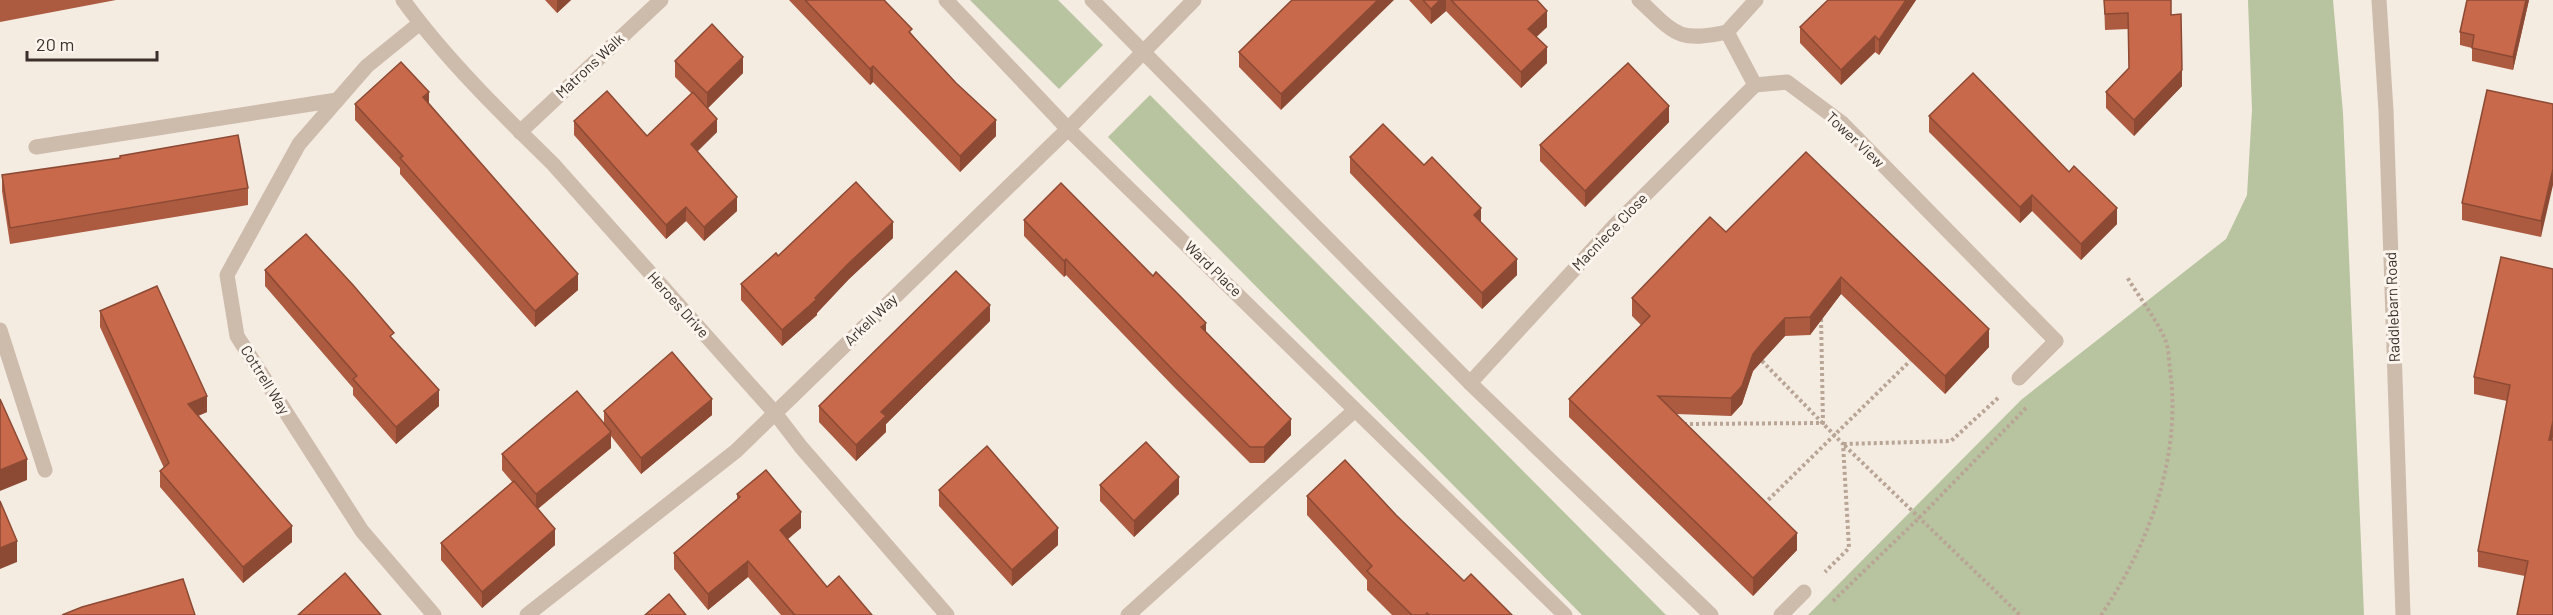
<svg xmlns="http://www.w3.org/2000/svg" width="2553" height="615" viewBox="0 0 2553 615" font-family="Barlow,sans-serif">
<rect width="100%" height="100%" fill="#f4ebe1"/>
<g fill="#b8c4a0">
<polygon points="970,0 1058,0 1103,45 1059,89"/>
<polygon points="2248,0 2333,0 2343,113 2364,615 1808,615 2021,400 2226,239 2247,195 2252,110"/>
<polygon points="1150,95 1666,615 1582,615 1108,137"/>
</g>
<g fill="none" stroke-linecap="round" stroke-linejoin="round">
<g stroke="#b9a596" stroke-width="4" stroke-dasharray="3 3" stroke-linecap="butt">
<polyline points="1762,361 1843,444 1849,548 1825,572"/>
<polyline points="1998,398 1951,441 1843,444 2020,615"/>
<polyline points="1684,424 1823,423 1821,317"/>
<polyline points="1764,504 1910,361"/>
<polyline points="1833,601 1919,518 2027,407"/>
<path d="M 2101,615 C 2149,545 2182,456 2170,370 C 2169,361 2169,348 2165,339 C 2155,317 2139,297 2127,277"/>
</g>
<g stroke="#cdbbac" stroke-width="15">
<polyline points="0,330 45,470"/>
<polyline points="2019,378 2056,341"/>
<polyline points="1781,615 1804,592"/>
</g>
<g stroke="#cdbbac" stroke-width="15">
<path d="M 403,0 C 445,58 501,113 553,164 L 775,413 L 801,447 L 947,615"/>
<polyline points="946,0 1068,129 1565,615"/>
<polyline points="1092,0 1470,383 1615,225 1755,85"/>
<path d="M 1639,0 C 1675,33 1676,43 1727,32 L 1755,85 L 1787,82 L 1842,123 L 2056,341"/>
<polyline points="420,23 367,66 299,144 227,275 237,336 362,531 434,615"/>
<polyline points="1727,32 1756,0"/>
<polyline points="520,132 661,0"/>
<polyline points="36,147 337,100"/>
<polyline points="1470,383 1711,615"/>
<polyline points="527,615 736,451 1068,129 1194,0"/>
<polyline points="1128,615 1355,410"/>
</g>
<polyline stroke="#cdbbac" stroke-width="15" points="2379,0 2386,111 2403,615"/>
</g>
<g fill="#ac5a40">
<polygon points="0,0 116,0 0,22"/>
<polygon points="545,0 571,0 557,13"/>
<polygon points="789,0 884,0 996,136 960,172 873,82 870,85"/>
<polygon points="1292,0 1281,110 1239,67 1239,52"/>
<polygon points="1409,0 1537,0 1547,27 1536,37 1547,63 1521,88 1446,11 1431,24"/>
<polygon points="1828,0 1916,0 1879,55 1875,52 1841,85 1800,43 1800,27"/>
<polygon points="2104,0 2171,0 2171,15 2182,86 2134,136 2106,108 2106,92 2129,68 2128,29 2105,30"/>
<polygon points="2529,0 2513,70 2472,61 2472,48 2460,45 2460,32"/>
<polygon points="675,61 743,73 708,108 717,132 697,151 737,211 704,241 686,221 666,239 574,135 574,121 647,136 692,94 675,77"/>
<polygon points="429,103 578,290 535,327 400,174 400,168 355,120 355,104"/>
<polygon points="2553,104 2541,237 2462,220 2462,203"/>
<polygon points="1929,116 2117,224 2081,260 2032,211 2020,223 1929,132"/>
<polygon points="1669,122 1585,207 1540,161 1540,145"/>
<polygon points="1806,152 1989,347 1945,394 1841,294 1810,335 1785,336 1762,361 1753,371 1742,404 1731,416 1676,414 1797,550 1753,596 1569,417 1569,399 1641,325 1632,316 1632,298 1726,232"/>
<polygon points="1350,157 1481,222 1517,275 1482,309 1350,173"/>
<polygon points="120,158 248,188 248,205 10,244 2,191 2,175"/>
<polygon points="1024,220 1291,435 1264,463 1250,463 1174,387 1066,275 1064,277 1024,236"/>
<polygon points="893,238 849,279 817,313 817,315 782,346 741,300 741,284 778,256"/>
<polygon points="2553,269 2553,437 2525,576 2478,567 2478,551 2507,401 2474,394 2474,377"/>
<polygon points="265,270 394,340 439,406 396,444 353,395 353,388 265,286"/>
<polygon points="100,311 207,412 198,416 292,542 243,583 160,487 160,471 164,468 100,327"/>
<polygon points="990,321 886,424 886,432 856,461 819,422 819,406"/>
<polygon points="604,411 712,415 641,474 611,436 611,448 538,509 555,545 482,608 441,560 441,543 513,483 502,470 502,454 604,424"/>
<polygon points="1100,485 1179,494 1134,537 1100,501"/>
<polygon points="939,490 1058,545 1012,586 939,506"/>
<polygon points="737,494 801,528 787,539 827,587 872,615 781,615 748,577 708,610 674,569 674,553 737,499"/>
<polygon points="1307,496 1396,515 1464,581 1512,615 1392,615 1367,590 1367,580 1307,515"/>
</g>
<g fill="#8c4a34">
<polygon points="557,0 571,0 557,13"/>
<polygon points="1378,0 1394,0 1281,110 1281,94"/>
<polygon points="1440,0 1446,0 1446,11 1431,24 1431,9"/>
<polygon points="1906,0 1916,0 1879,55 1879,40"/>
<polygon points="2526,0 2529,0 2513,70 2513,57"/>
<polygon points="1547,11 1547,27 1528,45 1528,29"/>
<polygon points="1875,36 1875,52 1841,85 1841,70"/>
<polygon points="1547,47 1547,63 1521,88 1521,72"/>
<polygon points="743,57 743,73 707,109 707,93"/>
<polygon points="873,66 873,82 870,85 870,69"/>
<polygon points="2182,70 2182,86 2134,136 2134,120"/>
<polygon points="429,92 429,108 423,97"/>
<polygon points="1669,106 1669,122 1585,207 1585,191"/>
<polygon points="717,119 717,132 691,158 691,144"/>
<polygon points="996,120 996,136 960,172 960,156"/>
<polygon points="2553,169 2553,185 2541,237 2541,221"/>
<polygon points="2032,195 2032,211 2020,223 2020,207"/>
<polygon points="737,197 737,211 704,241 704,227"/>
<polygon points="686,207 686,221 666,239 666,225"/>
<polygon points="1481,208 1481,224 1474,215"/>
<polygon points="2117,208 2117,224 2081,260 2081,244"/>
<polygon points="893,222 893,238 849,279 817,313 817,315 782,346 782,330 849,263"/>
<polygon points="1066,259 1066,275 1064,277 1064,261"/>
<polygon points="1517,259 1517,275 1482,309 1482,293"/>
<polygon points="578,274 578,290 535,327 535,311"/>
<polygon points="1841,277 1841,294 1810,335 1810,317"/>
<polygon points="990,305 990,321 886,424 886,432 856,461 856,445 881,412"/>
<polygon points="1785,318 1785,336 1753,371 1742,404 1731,416 1731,398 1753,354"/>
<polygon points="1206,323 1206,339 1201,327"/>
<polygon points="1989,329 1989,347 1945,394 1945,376"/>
<polygon points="439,390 439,406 396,444 396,427"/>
<polygon points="207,396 207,412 188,420 188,404"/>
<polygon points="712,399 712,415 641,474 641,458"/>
<polygon points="1291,419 1291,435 1264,463 1264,447"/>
<polygon points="2553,421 2553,437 2549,456 2549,440"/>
<polygon points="611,432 611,448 536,510 536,494"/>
<polygon points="27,459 27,480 0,491 0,470"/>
<polygon points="1179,477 1179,494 1134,537 1134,521"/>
<polygon points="801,512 801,528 780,546 780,530"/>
<polygon points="292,526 292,542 243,583 243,567"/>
<polygon points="1058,528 1058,545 1012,586 1012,570"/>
<polygon points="555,529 555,545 482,608 482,592"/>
<polygon points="1797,533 1797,550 1753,596 1753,578"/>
<polygon points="17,541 17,562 0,569 0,548"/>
<polygon points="748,561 748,577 708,610 708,594"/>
</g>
<g fill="#c8694b" stroke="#8c4a34" stroke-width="1.5">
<polygon points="805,0 884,0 912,29 909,32 956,83 996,120 960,156 873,66 870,69"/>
<polygon points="1292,0 1378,0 1281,94 1239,52"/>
<polygon points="1423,0 1440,0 1431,9"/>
<polygon points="1451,0 1537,0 1547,11 1528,29 1547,47 1521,72"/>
<polygon points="1828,0 1906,0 1879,40 1875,36 1841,70 1800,27"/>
<polygon points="2104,0 2171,0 2171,15 2181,14 2182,70 2134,120 2106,92 2129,68 2128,13 2105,14"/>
<polygon points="2467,0 2526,0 2513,57 2472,48 2474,35 2460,32"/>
<polygon points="712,24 743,57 707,93 675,61"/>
<polygon points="401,62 429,92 423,97 578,274 535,311 400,158 403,156 355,104"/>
<polygon points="1628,63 1669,106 1585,191 1540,145"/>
<polygon points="1973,73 2069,172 2074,166 2117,208 2081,244 2032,195 2020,207 1929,116"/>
<polygon points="2487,90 2553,104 2553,169 2541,221 2462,203"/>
<polygon points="607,91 647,136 693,92 717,119 691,144 737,197 704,227 686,207 666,225 574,121"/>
<polygon points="1383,124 1424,165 1432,157 1481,208 1474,215 1517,259 1482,293 1350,157"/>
<polygon points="238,135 248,188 10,228 2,175 120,158 120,156"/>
<polygon points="1806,152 1989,329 1945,376 1841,277 1810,317 1785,318 1762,343 1753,354 1742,386 1731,398 1658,396 1797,533 1753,578 1569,399 1650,316 1632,298 1710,217 1726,232"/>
<polygon points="856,182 893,222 849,263 815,298 817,299 782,330 741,284 776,253 778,256"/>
<polygon points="1061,183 1153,276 1156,272 1181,297 1206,323 1201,327 1291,419 1264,447 1250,447 1174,371 1066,259 1064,261 1024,220"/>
<polygon points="306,234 353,285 394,333 390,336 439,390 396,427 353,379 357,376 265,270"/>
<polygon points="2501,257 2553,269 2553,421 2549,440 2553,440 2553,615 2517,615 2528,561 2478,551 2510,385 2474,377"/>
<polygon points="956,271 990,305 881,412 886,416 856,445 819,406"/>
<polygon points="157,286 207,396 188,404 292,526 243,567 160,471 169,463 100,311"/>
<polygon points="672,352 712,399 641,458 604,411"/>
<polygon points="577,391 611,432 536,494 502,454"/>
<polygon points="0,399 27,459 0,470"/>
<polygon points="1146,442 1179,477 1134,521 1100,485"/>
<polygon points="987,446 1058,528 1012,570 939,490"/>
<polygon points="1345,460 1396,515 1464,581 1471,574 1512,615 1429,615 1427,613 1425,615 1412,615 1367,571 1372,566 1307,496"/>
<polygon points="766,470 801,512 780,530 827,587 839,576 872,615 793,615 794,614 748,561 708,594 674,553 740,497 737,494"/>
<polygon points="514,481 555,529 482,592 441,543"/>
<polygon points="0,501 17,541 0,548"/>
<polygon points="345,573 381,615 298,615"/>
<polygon points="183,579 195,615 62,615 82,607"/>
<polygon points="669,594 686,615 645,615"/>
</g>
<g text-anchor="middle" stroke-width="6" stroke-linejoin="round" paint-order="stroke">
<g font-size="15" fill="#3b302b" stroke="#fbf5ee">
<text transform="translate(590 66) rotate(-43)" y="5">Matrons Walk</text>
<text transform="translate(1855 140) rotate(43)" y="5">Tower View</text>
<text transform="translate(1610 232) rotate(-46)" y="5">Macniece Close</text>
<text transform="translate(1213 269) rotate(44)" y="5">Ward Place</text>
<text transform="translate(678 305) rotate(48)" y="5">Heroes Drive</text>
<text transform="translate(2393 307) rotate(-92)" y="5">Raddlebarn Road</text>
<text transform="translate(871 320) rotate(-44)" y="5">Arkell Way</text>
<text transform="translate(265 380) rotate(58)" y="5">Cottrell Way</text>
</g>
</g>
<path d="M27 51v9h130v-9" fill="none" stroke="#3b302b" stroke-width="3"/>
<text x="36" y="51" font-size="18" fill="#3b302b" stroke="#fbf5ee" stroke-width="4.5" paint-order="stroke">20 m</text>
</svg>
